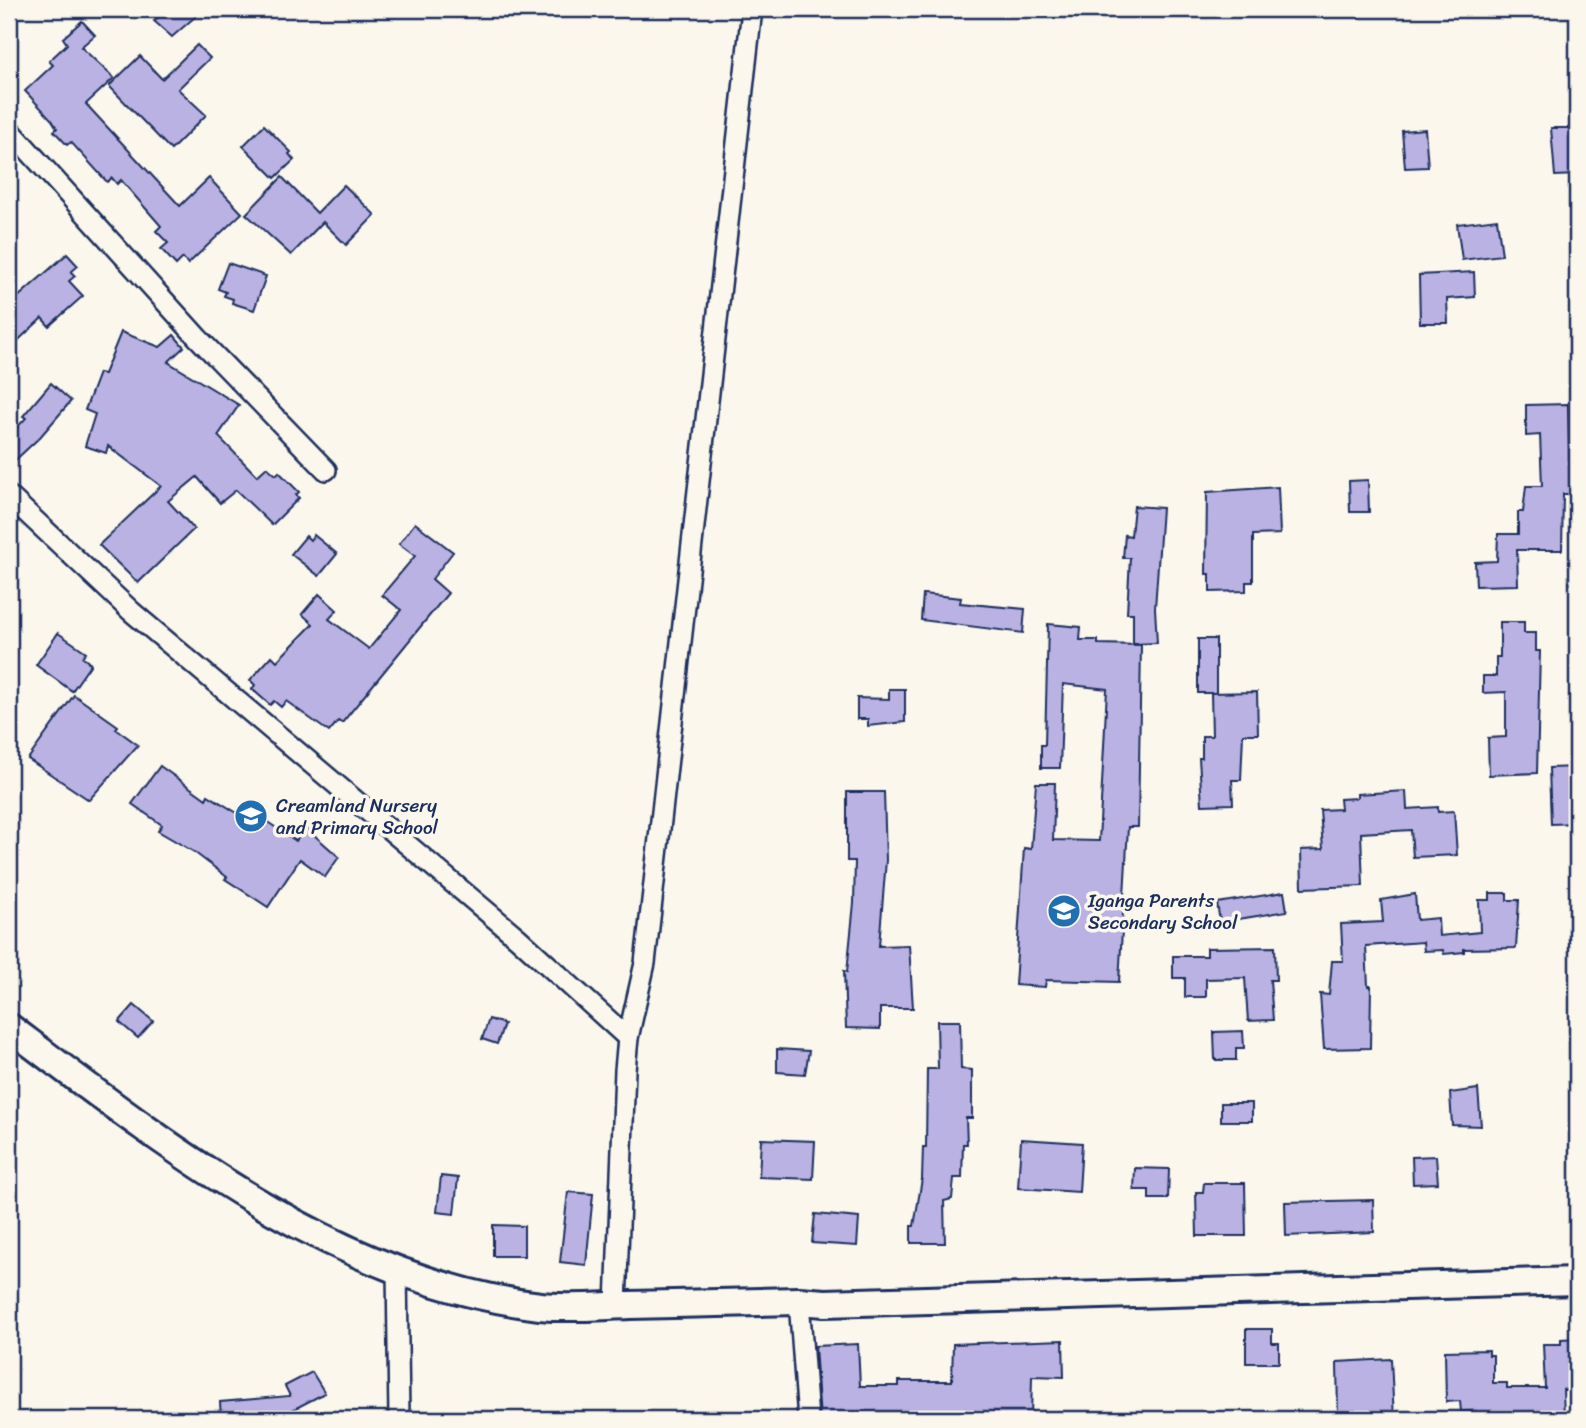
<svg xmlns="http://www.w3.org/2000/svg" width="1586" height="1428" viewBox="0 0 1586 1428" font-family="Sriracha,sans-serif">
<rect width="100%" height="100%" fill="#fbf7ec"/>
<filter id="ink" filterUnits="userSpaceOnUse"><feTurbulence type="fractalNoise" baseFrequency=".0143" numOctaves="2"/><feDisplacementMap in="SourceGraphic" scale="14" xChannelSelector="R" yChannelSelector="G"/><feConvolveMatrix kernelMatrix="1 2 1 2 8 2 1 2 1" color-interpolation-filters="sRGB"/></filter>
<g filter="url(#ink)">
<g fill="#bbb2e4" stroke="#1b2f5e" stroke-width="2">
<polygon points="166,9 204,9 172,37 154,21"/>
<polygon points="82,21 95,35 81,47 114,78 86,104 180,206 209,178 242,213 188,264 183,258 176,265 161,249 168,243 156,231 161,226 121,180 117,184 112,178 107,182 71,142 67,145 54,131 57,128 52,120 25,91 53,65 49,61 67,44 63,38"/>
<polygon points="197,45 210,58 178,89 206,115 171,150 109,86 140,56 162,79"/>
<polygon points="264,125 291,152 289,154 294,160 275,178 243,146"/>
<polygon points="1551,128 1577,128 1577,175 1555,176"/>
<polygon points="1425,129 1428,167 1405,168 1402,131"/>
<polygon points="282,177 317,213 344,185 375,215 346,245 323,222 291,255 246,214"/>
<polygon points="1497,219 1502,255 1462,260 1457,224"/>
<polygon points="67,254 78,266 71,272 75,276 69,281 83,296 49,326 42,318 9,349 9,305"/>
<polygon points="228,263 266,276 254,310 232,303 233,299 224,296 226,292 218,289"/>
<polygon points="1474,272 1475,297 1447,299 1448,323 1420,323 1419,275"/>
<polygon points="121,332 160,347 174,335 184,347 168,362 239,405 218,436 257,476 267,467 276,475 279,472 299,492 296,495 299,498 272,525 236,490 220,503 197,477 168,501 194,529 138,583 99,545 161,486 108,446 106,453 85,446 95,414 85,410 99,373 104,374"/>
<polygon points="51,383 71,401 40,437 9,466 9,436 26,418 23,416"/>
<polygon points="1568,404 1570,494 1563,494 1562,550 1517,550 1518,585 1476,586 1475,562 1497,561 1498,534 1518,534 1518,512 1523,512 1526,486 1542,486 1540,435 1526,436 1526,405"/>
<polygon points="1368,480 1369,512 1350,512 1349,481"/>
<polygon points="1278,487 1280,534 1253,535 1253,582 1246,582 1246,591 1210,592 1210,574 1206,574 1207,492"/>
<polygon points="1134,506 1162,508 1155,608 1157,643 1133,644 1133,613 1127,613 1130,558 1123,558 1125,535 1131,536"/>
<polygon points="415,523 453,552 432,579 448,593 342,723 338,721 329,732 286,701 281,707 274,701 270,705 252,689 255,685 250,680 272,656 277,661 313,624 302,614 319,594 337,610 329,619 369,649 401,610 382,595 415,556 399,544"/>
<polygon points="314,535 337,554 319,576 291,554 306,536 310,540"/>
<polygon points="923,594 961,598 960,603 1025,609 1023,633 921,620"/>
<polygon points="1500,622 1524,622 1524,633 1536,633 1536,651 1540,651 1537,773 1489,775 1488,738 1506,737 1506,692 1483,693 1483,676 1496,676 1496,657 1500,657"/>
<polygon points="1048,624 1081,627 1080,640 1098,640 1098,644 1141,645 1138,827 1128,827 1119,982 1046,980 1045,987 1015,985 1024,848 1031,849 1036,783 1055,783 1053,840 1099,841 1107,689 1063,684 1060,768 1041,768 1041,745 1045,745"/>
<polygon points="58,633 86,652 82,657 91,664 72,691 36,665"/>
<rect x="1198" y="639" width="18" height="54"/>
<polygon points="889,689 905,689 905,722 868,726 868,719 857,719 857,698 889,699"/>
<polygon points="1257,692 1258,734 1243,734 1241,780 1232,780 1233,804 1202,805 1199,758 1202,758 1202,736 1212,736 1211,693"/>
<polygon points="74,695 118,726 116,729 138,745 89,800 28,759"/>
<polygon points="160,766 206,799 208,795 258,826 263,819 296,841 306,828 339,857 325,877 300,859 268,907 225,879 227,877 194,852 158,831 162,825 132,804"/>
<polygon points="1577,767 1577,823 1551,824 1549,768"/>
<polygon points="1406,791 1407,809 1438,807 1438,812 1454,811 1457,855 1413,857 1411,830 1361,833 1363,886 1302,888 1301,850 1323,849 1320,810 1341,809 1340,799 1357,798 1357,794"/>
<polygon points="847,792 884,792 886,860 879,946 909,945 913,1008 880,1008 880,1029 846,1028 844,971 847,972 854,903 855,861 847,861"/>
<polygon points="1284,892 1287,911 1220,922 1217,903"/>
<polygon points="1490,893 1507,893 1507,900 1519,900 1516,948 1464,949 1464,952 1444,954 1443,950 1424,951 1423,942 1366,946 1368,986 1371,986 1370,1048 1324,1049 1320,994 1329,995 1332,961 1343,961 1341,924 1383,922 1381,900 1415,894 1417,920 1438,918 1439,936 1480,932 1479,900 1490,900"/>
<polygon points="1275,947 1276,980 1270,980 1273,1020 1248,1021 1245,978 1206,979 1206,997 1185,997 1185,978 1173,978 1173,956 1207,956 1207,948"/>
<polygon points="134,1005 153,1021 138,1038 119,1022"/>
<polygon points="489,1019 504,1024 497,1044 482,1039"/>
<polygon points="937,1021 960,1021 961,1069 972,1070 972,1118 966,1118 967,1144 963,1144 962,1178 954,1178 952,1199 944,1201 945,1243 911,1243 911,1226 914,1226 922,1179 923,1147 926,1147 927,1069 938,1069"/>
<polygon points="1243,1031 1244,1048 1236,1048 1236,1060 1215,1060 1214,1032"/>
<polygon points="777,1049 809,1051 805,1074 777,1072"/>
<polygon points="1478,1089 1481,1126 1452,1125 1450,1093"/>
<rect x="1221" y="1103" width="31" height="18"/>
<polygon points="761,1139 815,1141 813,1179 759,1177"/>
<polygon points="1021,1139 1082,1143 1079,1192 1018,1188"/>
<polygon points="1436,1156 1438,1183 1413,1184 1412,1157"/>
<polygon points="1135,1168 1169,1169 1168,1199 1149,1199 1149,1190 1134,1190"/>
<polygon points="441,1176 458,1178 454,1214 437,1212"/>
<polygon points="1204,1183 1245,1183 1246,1236 1197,1236 1196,1192 1203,1192"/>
<polygon points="568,1192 593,1194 586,1265 560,1262"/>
<polygon points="1373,1200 1374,1232 1286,1236 1285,1202"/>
<polygon points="815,1214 859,1218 857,1246 812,1243"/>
<polygon points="493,1225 524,1226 524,1256 493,1256"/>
<polygon points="1246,1329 1272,1329 1272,1343 1279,1343 1279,1363 1246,1363"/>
<polygon points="1577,1338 1577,1390 1564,1390 1563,1388 1564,1419 1476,1419 1476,1411 1461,1412 1460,1401 1446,1402 1445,1351 1489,1350 1489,1355 1493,1355 1493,1383 1507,1383 1507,1388 1545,1388 1543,1344 1561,1344 1561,1339"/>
<polygon points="1063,1340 1064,1377 1032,1376 1031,1419 820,1419 815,1346 858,1344 860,1386 899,1386 899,1381 952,1381 953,1344"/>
<polygon points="1391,1359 1394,1419 1358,1419 1358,1415 1338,1415 1337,1362"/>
<polygon points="312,1372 325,1393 275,1419 221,1419 220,1402 290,1396 285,1386"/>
</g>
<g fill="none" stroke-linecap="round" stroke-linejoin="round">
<defs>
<g id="minor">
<polyline points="9,129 198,338 326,470"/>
<polyline points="9,496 132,612 518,938 628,1038"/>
<polyline points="397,1269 399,1419"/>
<polyline points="799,1301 808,1419"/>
<polyline points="616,1305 625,1070 628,1038 645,963 752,9"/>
</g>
<path id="secondary" d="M 9,1027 C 165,1145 338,1282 540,1306 C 569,1309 601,1306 630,1305 C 686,1304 742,1302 799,1301 L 825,1303 L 1577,1281"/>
</defs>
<use href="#minor" stroke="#1b2f5e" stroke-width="24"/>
<use href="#secondary" stroke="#1b2f5e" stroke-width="32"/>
<use href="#minor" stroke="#fbf7ec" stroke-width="19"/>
<use href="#secondary" stroke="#fbf7ec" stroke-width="26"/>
</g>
</g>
<defs>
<symbol id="school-disc" viewBox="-11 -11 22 22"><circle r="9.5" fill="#1f6fb2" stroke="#fbf7ec"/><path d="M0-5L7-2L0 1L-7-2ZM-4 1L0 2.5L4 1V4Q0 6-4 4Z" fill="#fff"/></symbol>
</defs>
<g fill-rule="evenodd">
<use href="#school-disc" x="232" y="797" width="38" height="38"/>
<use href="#school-disc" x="1045" y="892" width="38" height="38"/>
</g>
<g text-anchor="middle" stroke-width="7" stroke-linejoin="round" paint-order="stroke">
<g font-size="19" fill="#1b2f5e" stroke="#fbf7ec" text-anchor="start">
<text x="276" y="812">Creamland Nursery<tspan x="276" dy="22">and Primary School</tspan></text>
<text x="1088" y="907">Iganga Parents<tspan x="1088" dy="22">Secondary School</tspan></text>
</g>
</g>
<rect width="1586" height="1428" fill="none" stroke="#fbf7ec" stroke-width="35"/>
<rect x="18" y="18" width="1551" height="1393" fill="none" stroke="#1b2f5e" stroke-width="2.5" filter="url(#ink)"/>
</svg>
